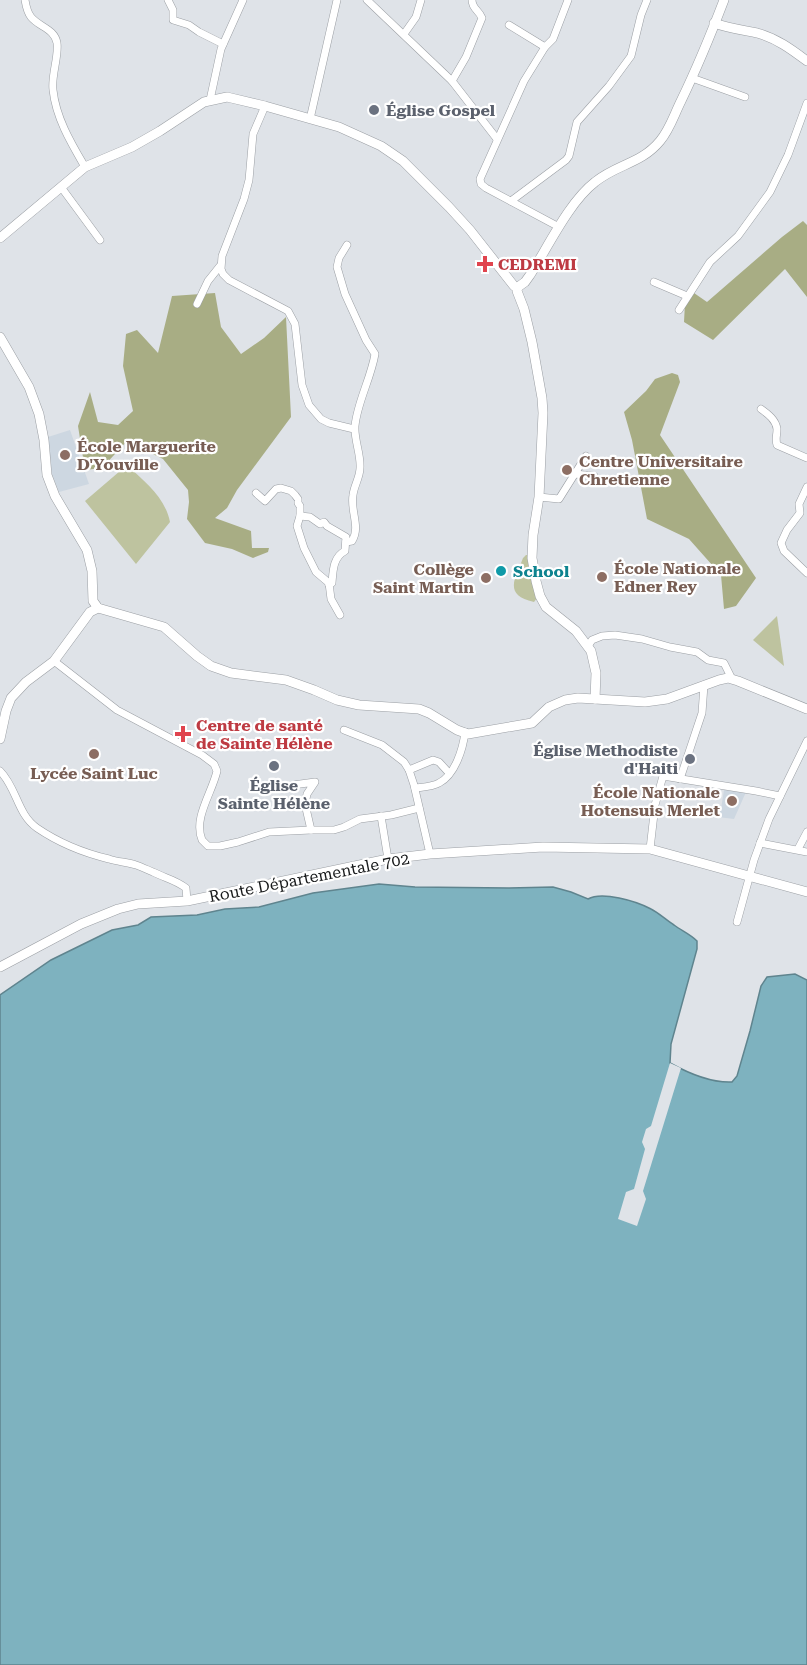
<svg xmlns="http://www.w3.org/2000/svg" width="807" height="1665" viewBox="0 0 807 1665" font-family="'Roboto Serif',serif">
<rect width="100%" height="100%" fill="#dfe3e8"/>
<g fill="#cdd7e1">
<polygon points="70,430 89,484 59,492 52,474 48,437"/>
<polygon points="724,790 746,792 734,819 718,817 720,810 721,809"/>
</g>
<g fill="#bec39f">
<path d="M 127,465 C 145,482 165,497 170,522 L 136,564 L 85,501 Z"/>
<path d="M 526,555 L 529,555 L 537,598 L 534,602 C 503,595 515,579 523,558 Z"/>
<polygon points="777,616 784,666 753,640"/>
</g>
<g fill="#a8ad84">
<polygon points="803,221 807,225 807,297 785,269 713,340 684,322 685,303 694,293 707,302 782,237"/>
<polygon points="215,293 221,327 241,354 264,338 286,317 291,417 237,490 227,508 215,518 251,531 252,548 269,548 268,552 253,558 232,549 205,543 187,519 189,502 188,490 163,459 127,441 102,468 85,470 78,426 90,392 98,422 118,425 133,411 123,366 126,334 137,330 158,353 172,296"/>
<polygon points="672,373 678,375 680,382 660,435 756,578 736,606 724,609 721,575 689,539 647,519 632,440 624,412 646,391 655,379"/>
</g>
<path fill="#7eb2bf" stroke="#5f848e" stroke-width="1.5" d="M 379,884 L 415,887 L 509,888 L 553,887 L 571,892 L 588,899 C 602,891 636,901 651,909 C 659,913 666,920 674,925 C 682,931 690,934 697,941 L 697,949 L 671,1044 L 670,1063 C 688,1073 712,1083 732,1082 L 737,1076 L 750,1031 L 761,986 L 767,977 L 795,974 L 807,980 L 807,1665 L 0,1665 L 0,995 L 51,960 L 112,930 L 138,925 L 151,917 L 197,915 L 225,909 L 259,907 L 313,893 Z"/>
<polygon fill="#dfe3e8" points="670,1063 681,1068 643,1191 646,1199 637,1226 618,1219 626,1192 634,1189 645,1149 642,1142 646,1129 651,1126"/>
<g fill="none" stroke-linecap="round" stroke-linejoin="round">
<defs>
<g id="street">
<path d="M 25,0 C 26,6 27,12 31,17 C 39,27 55,29 57,43 C 59,56 51,76 53,90 C 56,118 71,143 85,167"/>
<polyline points="168,0 173,10 173,20 189,25 199,32 223,44"/>
<polyline points="367,0 452,81 497,139"/>
<polyline points="509,25 545,47"/>
<polyline points="404,34 416,17 421,0"/>
<polyline points="692,78 745,97"/>
<path d="M 452,81 L 466,57 L 482,18 C 479,10 472,9 472,0"/>
<polyline points="210,100 221,49 243,0"/>
<polyline points="265,106 253,134 249,180 244,199 222,256 221,269 223,274 229,280 288,311 295,324 302,385 309,405 321,419 329,423 354,429"/>
<polyline points="310,119 337,0"/>
<polyline points="61,187 100,240"/>
<polyline points="511,201 566,160 569,156 577,122 609,86 631,56 641,15 647,0"/>
<polyline points="559,227 486,188 481,184 480,179 524,81 545,47 553,39 568,0"/>
<polyline points="654,282 687,296"/>
<polyline points="197,304 208,281 220,266"/>
<polyline points="679,310 710,262 738,236 770,192 788,155 807,103"/>
<path d="M 761,409 C 768,414 776,420 777,429 C 777,436 775,438 777,445 L 807,458"/>
<polyline points="575,474 594,476"/>
<polyline points="807,487 799,504 800,513 787,530 781,543 784,551 807,573"/>
<polyline points="256,493 265,501 276,489 281,488 291,491 295,495 298,499 298,503 300,506 300,516 297,526 304,548 316,572 329,583 331,599 340,615"/>
<polyline points="539,497 559,499 586,456"/>
<path d="M 300,516 L 310,517 L 320,524 L 324,522 L 327,526 L 346,537 L 345,551 C 333,557 333,571 332,583 L 329,585"/>
<path d="M 346,542 L 352,541 C 361,527 350,511 353,495 C 354,486 360,477 360,468 C 361,454 354,440 355,426 C 357,403 371,378 375,354 L 366,340 L 345,294 L 337,267 L 339,258 L 347,245"/>
<polyline points="588,646 592,640 602,636 615,635 642,639 670,647 697,652 708,660 724,663 732,679"/>
<path d="M 54,661 L 117,710 L 202,755 L 214,764 L 217,771 C 212,793 193,818 202,840 L 208,846 L 220,846 L 238,842 L 269,832 L 311,830 L 334,830 L 344,827 L 360,819 L 391,815 L 419,808"/>
<polyline points="344,730 382,745 404,762 409,770 414,785 430,854"/>
<polyline points="409,770 433,760 439,762 449,773"/>
<path d="M 0,771 C 17,788 17,814 37,828 C 59,843 84,853 109,859 C 118,862 127,862 136,865 C 142,867 148,870 153,872 C 165,878 176,880 186,888 L 187,901"/>
<polyline points="680,779 702,713 704,685"/>
<polyline points="293,785 315,782 307,794 305,804 311,830"/>
<path d="M 415,788 C 422,787 432,787 439,783 C 455,775 463,749 465,732"/>
<polyline points="381,816 388,859"/>
<polyline points="760,843 807,852"/>
<polyline points="650,849 655,805 663,776 756,791 780,796"/>
<polyline points="798,849 807,832"/>
<polyline points="737,922 754,860 769,819 807,741"/>
</g>
<g id="secondary">
<path d="M 714,23 C 728,28 742,30 757,33 C 776,38 791,49 807,61"/>
<polyline points="0,238 85,167 132,147 160,131 204,102 227,97 265,106 339,127 381,146 403,161 449,207 470,230 514,286"/>
<path d="M 518,287 L 525,282 L 530,275 C 548,247 569,202 595,182 C 617,164 641,164 660,141 C 670,129 674,115 681,101 C 697,68 711,34 724,0"/>
<polyline points="517,291 524,309 532,342 542,398 543,413 539,497 533,535 532,558 536,581 540,596 546,607 576,631 591,651 596,673 595,699"/>
<polyline points="0,337 29,387 39,414 44,440 47,475 55,496 87,550 92,571 93,601 98,608 164,627 197,656 211,666 231,673 286,680 314,690 337,700 359,705 419,709 429,713 457,730 468,734 532,723 549,707 565,700 578,698 645,702 667,699 719,680 728,678 738,681 807,709"/>
<polyline points="0,739 6,711 11,698 26,682 54,661 90,612 98,608"/>
<polyline points="0,967 81,924 118,909 138,904 187,901 388,859 430,854 543,847 650,849 807,892"/>
</g>
</defs>
<use href="#street" stroke="#9b9fa4" stroke-width="8"/>
<use href="#secondary" stroke="#9b9fa4" stroke-width="10"/>
<use href="#street" stroke="#fff" stroke-width="7"/>
<use href="#secondary" stroke="#fff" stroke-width="9"/>
</g>
<g fill="#6b7280" stroke="#fff" stroke-width="2">
<circle cx="374" cy="110" r="6"/>
<circle cx="690" cy="759" r="6"/>
<circle cx="274" cy="766" r="6"/>
</g>
<g fill="#e0444e" stroke="#fff" stroke-width="2">
<path d="M482 255h6v6h6v6h-6v6h-6v-6h-6v-6h6z"/>
<path d="M180 725h6v6h6v6h-6v6h-6v-6h-6v-6h6z"/>
</g>
<g fill="#8d6e63" stroke="#fff" stroke-width="2">
<circle cx="65" cy="455" r="6"/>
<circle cx="567" cy="470" r="6"/>
<circle cx="602" cy="577" r="6"/>
<circle cx="486" cy="578" r="6"/>
<circle cx="94" cy="754" r="6"/>
<circle cx="732" cy="801" r="6"/>
</g>
<circle fill="#0f9aa8" stroke="#fff" stroke-width="2" cx="501" cy="571" r="6"/>
<g text-anchor="middle" stroke-width="4.5" stroke-linejoin="round" paint-order="stroke">
<g font-size="16" font-weight="bold" fill="#5b616d" stroke="#fff" text-anchor="start">
<text x="386" y="116">Église Gospel</text>
<text x="678" y="756" text-anchor="end">Église Methodiste<tspan x="678" dy="18">d'Haiti</tspan></text>
<text x="274" y="791" text-anchor="middle">Église<tspan x="274" dy="18">Sainte Hélène</tspan></text>
</g>
<g font-size="16" font-weight="bold" fill="#be3a42" stroke="#fff" text-anchor="start">
<text x="498" y="270">CEDREMI</text>
<text x="196" y="731">Centre de santé<tspan x="196" dy="18">de Sainte Hélène</tspan></text>
</g>
<g font-size="16" font-weight="bold" fill="#785e54" stroke="#fff" text-anchor="start">
<text x="77" y="452">École Marguerite<tspan x="77" dy="18">D'Youville</tspan></text>
<text x="579" y="467">Centre Universitaire<tspan x="579" dy="18">Chretienne</tspan></text>
<text x="614" y="574">École Nationale<tspan x="614" dy="18">Edner Rey</tspan></text>
<text x="474" y="575" text-anchor="end">Collège<tspan x="474" dy="18">Saint Martin</tspan></text>
<text x="94" y="779" text-anchor="middle">Lycée Saint Luc</text>
<text x="720" y="798" text-anchor="end">École Nationale<tspan x="720" dy="18">Hotensuis Merlet</tspan></text>
</g>
<g font-size="16" font-weight="bold" fill="#0d838f" stroke="#fff" text-anchor="start">
<text x="513" y="577">School</text>
</g>
<g font-size="16" fill="#181a1b" stroke="#fff">
<text transform="translate(309 877) rotate(-11)" y="6">Route Départementale 702</text>
</g>
</g>
</svg>
